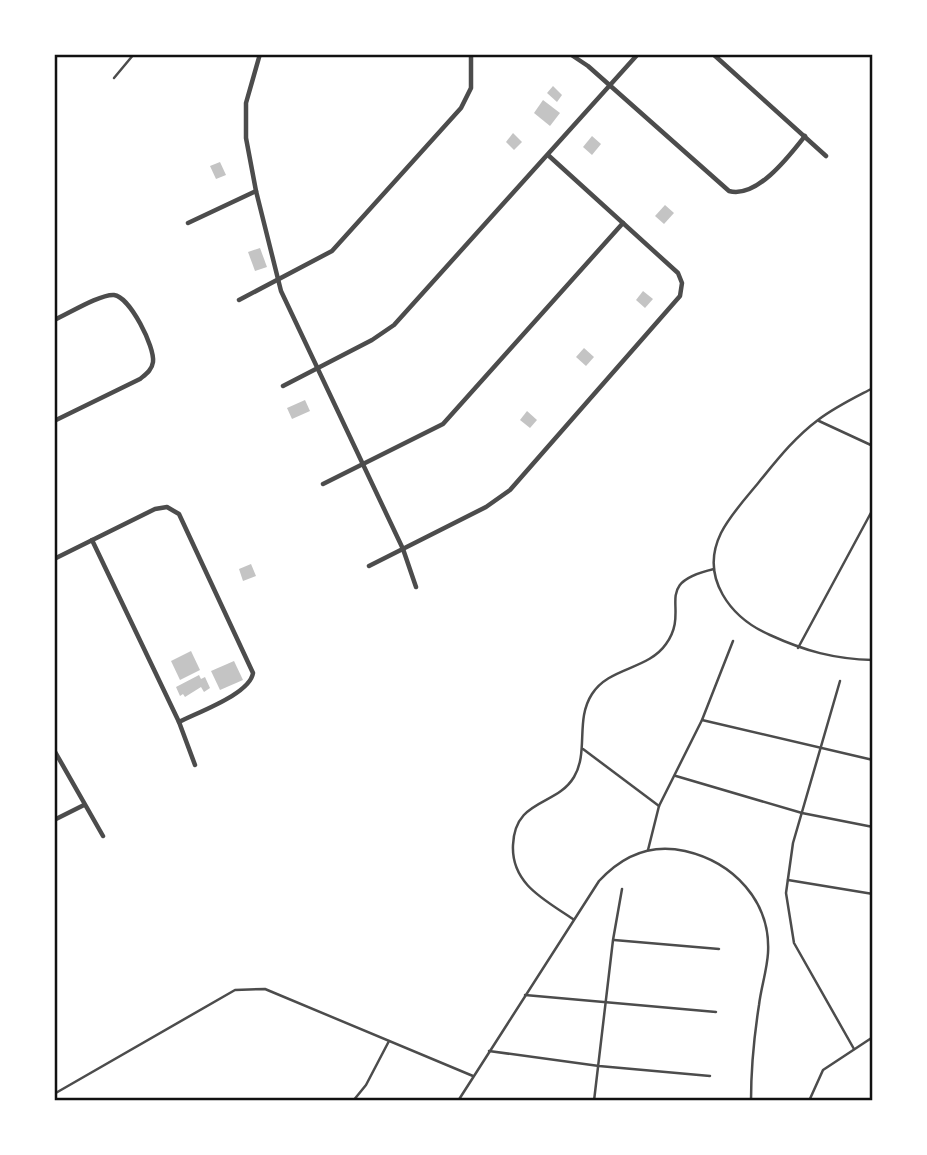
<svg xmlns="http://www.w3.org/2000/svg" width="927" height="1155" viewBox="0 0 927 1155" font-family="'Asap Condensed',sans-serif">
<rect width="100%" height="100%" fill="#fff"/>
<g fill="#c4c4c4">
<polygon points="553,86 562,95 557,102 547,93"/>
<polygon points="543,100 560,113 550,126 534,113"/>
<polygon points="513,133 522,142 514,150 506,142"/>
<polygon points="592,136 601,144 592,155 583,147"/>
<polygon points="220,162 226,175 216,179 210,166"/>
<polygon points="665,205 674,213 664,224 655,216"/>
<polygon points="260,248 267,267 255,271 248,252"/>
<polygon points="643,291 653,299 645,308 636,300"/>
<polygon points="584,348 594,357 586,366 576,357"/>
<polygon points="305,400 310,411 292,419 287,408"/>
<polygon points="527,411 537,420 530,428 520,420"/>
<polygon points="251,564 256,576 243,581 239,569"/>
<polygon points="191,651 200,670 180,680 171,661"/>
<polygon points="234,661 243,680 220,690 211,671"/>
<polygon points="199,675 201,679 205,677 210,688 204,692 201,687 185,697 183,694 180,696 176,687"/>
</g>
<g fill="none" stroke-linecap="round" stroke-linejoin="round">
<g stroke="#4c4c4c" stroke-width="2.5">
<polyline points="114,78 134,54"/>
<path d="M 873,388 C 854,398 835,407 818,420 C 794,438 777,460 759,482 C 746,498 730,515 721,533 C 699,578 731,618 770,635 C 805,651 834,659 873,660"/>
<polyline points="819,421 873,446"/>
<polyline points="798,648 873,509"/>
<polyline points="840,681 793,843 786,893 794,943 854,1049"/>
<polyline points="702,720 873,760"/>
<polyline points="583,749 659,806"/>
<polyline points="676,776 802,813 873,827"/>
<polyline points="648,850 659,806 702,720 733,641"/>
<polyline points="788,880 873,894"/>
<path d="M 573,919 C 545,900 511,884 513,845 C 515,798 556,807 574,777 C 589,752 575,720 592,694 C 609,667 648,670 666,644 C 692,608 649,584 714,569"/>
<polyline points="614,940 719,949"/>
<polyline points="525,995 716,1012"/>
<polyline points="489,1051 599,1066 710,1076"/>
<polyline points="54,1094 235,990 265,989 473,1076"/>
<polyline points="353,1101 366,1085 389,1041"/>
<path d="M 458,1101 L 599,881 C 622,856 650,843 685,851 C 733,862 771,901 768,953 C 767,970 761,988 759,1005 C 754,1037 751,1069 751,1101"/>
<polyline points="594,1101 613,940 622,889"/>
<polyline points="809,1101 823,1070 873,1037"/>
</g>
<g stroke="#4c4c4c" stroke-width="4.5">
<polyline points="260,54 246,103 246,138 256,191 281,291 403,549 416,587"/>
<path d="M 570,54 L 588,66 L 729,191 C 757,199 790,155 805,136"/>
<polyline points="713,54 826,156"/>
<polyline points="188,223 256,191"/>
<polyline points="239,300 332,251 461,108 471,88 471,54"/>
<path d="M 54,320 C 68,314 100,294 114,295 C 130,297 155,347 153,362 C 152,370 146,374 140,379 L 54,421"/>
<polyline points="283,386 372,340 394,325 638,54"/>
<polyline points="323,484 443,424 623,223"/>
<polyline points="92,540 179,722 195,765"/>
<path d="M 54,559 L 155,509 L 167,507 L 179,514 L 253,673 C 250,694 198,712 179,722"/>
<polyline points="369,566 486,507 510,490 680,296 682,283 678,273 548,155"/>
<polyline points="54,750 103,836"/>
<polyline points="54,820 84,805"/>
</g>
</g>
<rect width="927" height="1155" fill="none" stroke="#ffffff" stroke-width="112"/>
<rect x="56" y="56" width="815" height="1043" fill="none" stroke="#111" stroke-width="2.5"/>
</svg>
